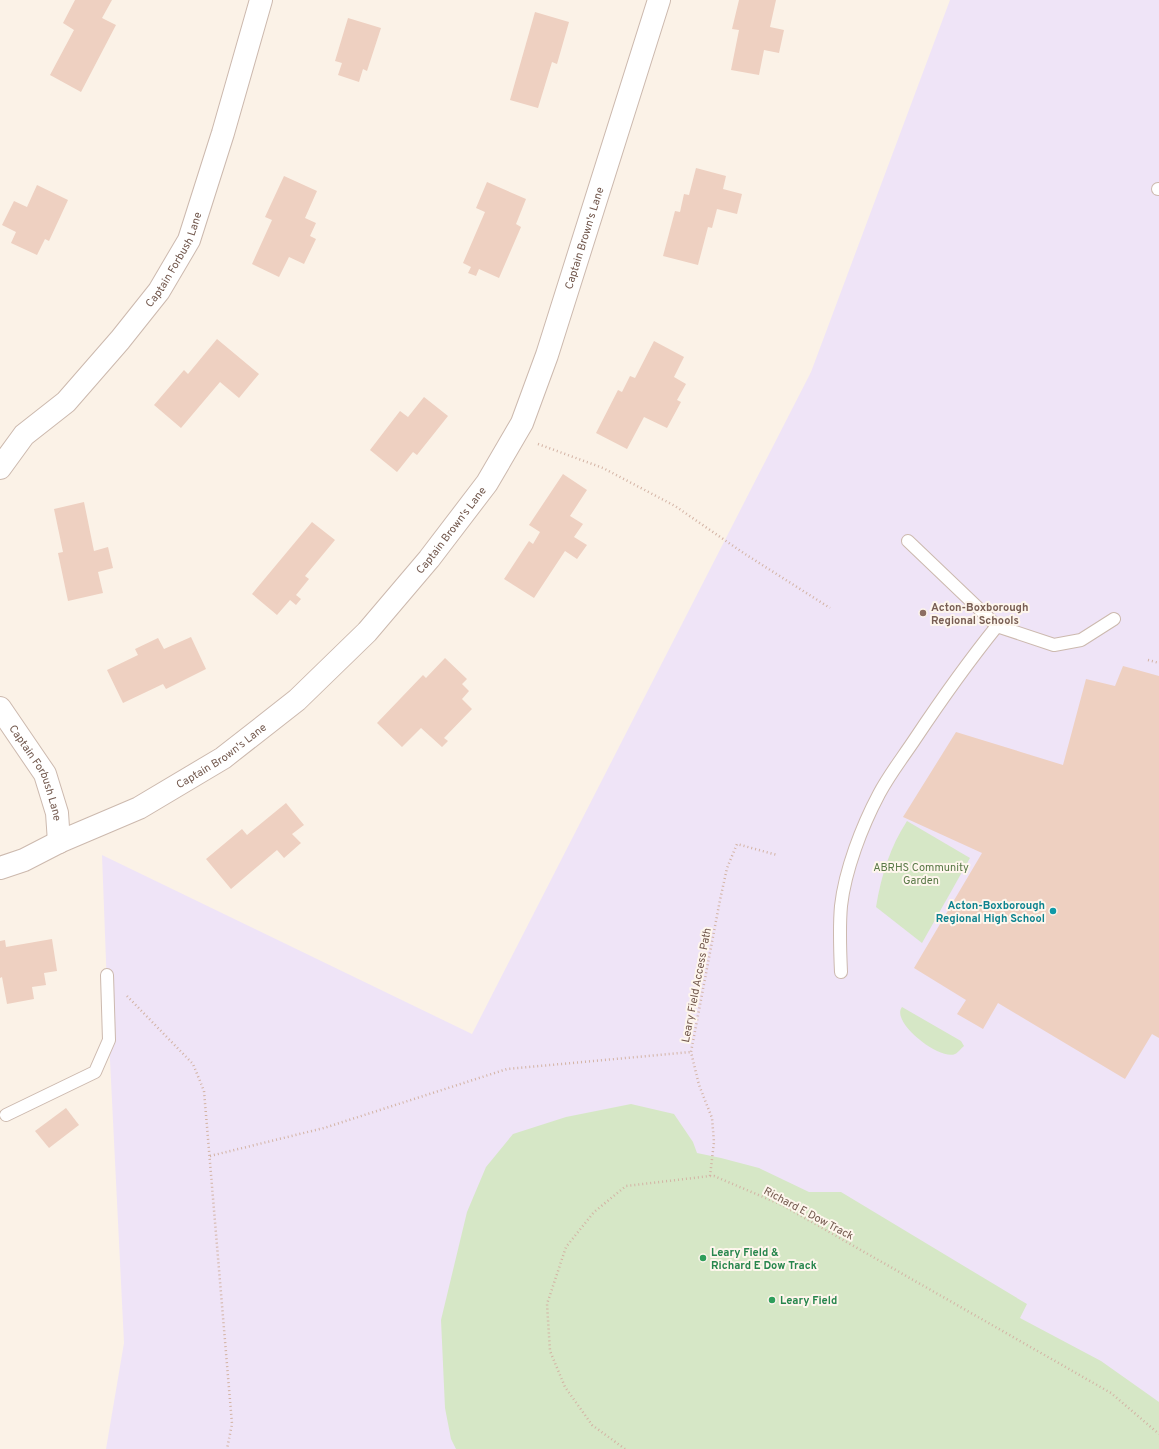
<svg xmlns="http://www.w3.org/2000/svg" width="1159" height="1449" viewBox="0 0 1159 1449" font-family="Overpass,sans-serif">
<rect width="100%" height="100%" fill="#fbf2e7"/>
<polygon fill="#efe4f7" points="950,0 1159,0 1159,1449 106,1449 124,1343 109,1040 102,855 472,1034 811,372"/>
<g fill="#d6e7c6">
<path d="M 907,821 L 970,858 L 922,943 L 876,907 C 881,876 890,847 907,821 Z"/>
<path d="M 902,1007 L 961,1041 L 964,1046 C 961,1048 958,1053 955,1054 C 940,1061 890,1022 902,1007 Z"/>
<polygon points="631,1104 674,1114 693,1142 697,1153 721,1158 759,1168 809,1192 841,1192 1027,1304 1020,1318 1101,1361 1159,1402 1159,1449 456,1449 451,1439 445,1408 441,1320 467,1212 486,1167 513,1134 566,1117"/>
</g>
<g fill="#eed0c1">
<polygon points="75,0 112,0 102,18 116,25 81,92 50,75 74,30 63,23"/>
<polygon points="739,0 776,0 770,27 784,30 779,53 764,50 759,75 731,70 739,30 732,29"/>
<polygon points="535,12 569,22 557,64 552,62 538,108 510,100"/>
<polygon points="348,18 381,28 367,71 363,69 359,82 338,75 342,63 335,61"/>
<polygon points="696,168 726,176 723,189 742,194 737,214 717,209 712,228 708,227 698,265 663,256 675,211 680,212 684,194 689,195"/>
<polygon points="284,176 317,191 305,218 316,223 310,236 316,239 304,264 289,257 279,277 252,264 272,220 265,217"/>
<polygon points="487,182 526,199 516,224 521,227 499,278 479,269 476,276 468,273 471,267 463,263 485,212 476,208"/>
<polygon points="37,185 68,200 49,241 45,239 37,255 11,243 16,232 2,225 14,201 27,207"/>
<polygon points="217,339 259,374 239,398 220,382 181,428 154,405 184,370 188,374"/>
<polygon points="654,341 684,357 674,377 686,384 677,400 681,402 667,428 644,417 627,449 596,433 618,390 622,392 630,376 635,378"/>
<polygon points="424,397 448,416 417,455 413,452 397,472 370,450 400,411 408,417"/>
<polygon points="563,474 587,490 570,516 583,524 574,537 587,545 577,559 565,551 534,598 504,579 529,541 533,544 540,532 529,525"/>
<polygon points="84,502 94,551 108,547 113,568 98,572 103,593 68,601 58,553 63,552 54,509"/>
<polygon points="312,522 335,540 305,576 309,579 296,595 301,599 296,605 290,600 277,615 252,594"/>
<polygon points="191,637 206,669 166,689 163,684 123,703 107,670 138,655 135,649 158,638 164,649"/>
<polygon points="445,658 467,679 462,684 469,691 462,699 472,709 444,738 448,741 442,747 421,728 402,747 377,723 423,675 426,678"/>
<polygon points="1123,666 1159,676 1159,1038 1152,1034 1125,1079 998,1003 983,1029 957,1014 966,1000 914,968 982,853 903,817 956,732 1063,765 1086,679 1115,686"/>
<polygon points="286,803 304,825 292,834 301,843 284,858 277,850 231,889 206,859 242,829 247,835"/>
<polygon points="52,939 57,971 44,973 46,985 32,987 34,999 7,1004 2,977 0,978 0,941 5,940 6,947"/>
<polygon points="66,1108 79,1125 49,1148 35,1131"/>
</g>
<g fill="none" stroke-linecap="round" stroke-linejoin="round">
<defs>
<g id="lane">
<polyline points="1158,189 1159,189"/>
<polyline points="908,541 997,626"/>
<path d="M 841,972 C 840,950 839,928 841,906 C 845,870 862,826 879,794 C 889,775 903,757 915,739 C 941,700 968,662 997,626 L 1054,645 L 1081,640 L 1114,619"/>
<polyline points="6,1115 95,1072 109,1040 107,975"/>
</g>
<g id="street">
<path id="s1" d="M 0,468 L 24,435 L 66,402 L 120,340 L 159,291 L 189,240 L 223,133 L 261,0"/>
<path id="s2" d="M 0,708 L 45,774 L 57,813 L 59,842"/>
<path id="s3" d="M 0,868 L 24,860 L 59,842 L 139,808 L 223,758 L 297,700 L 367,632 L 429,559 L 487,483 L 522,423 L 547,355 L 659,0"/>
</g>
</defs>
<use href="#lane" stroke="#ccb9ae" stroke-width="14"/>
<use href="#street" stroke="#ccb9ae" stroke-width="24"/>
<g stroke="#d3b3a4" stroke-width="2.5" stroke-dasharray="1 3" stroke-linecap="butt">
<polyline points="538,444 603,468 675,506 745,554 830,608"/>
<polyline points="1148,660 1159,663"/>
<polyline points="127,996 193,1064 204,1091 232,1424 227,1449"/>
<polyline points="210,1156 324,1128 507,1069 691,1052"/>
<polyline points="710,1176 714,1142 712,1118 699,1085 691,1052 720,900 727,868 737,844 777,855"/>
<polyline points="625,1449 592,1425 565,1387 550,1351 547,1304 566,1247 594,1212 626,1186 710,1176 714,1176 782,1205 1111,1393 1159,1434"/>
</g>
<use href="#lane" stroke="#fff" stroke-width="12"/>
<use href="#street" stroke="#fff" stroke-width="22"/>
</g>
<circle fill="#8d6e63" stroke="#fef6ed" stroke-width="1.5" cx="923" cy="613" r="4"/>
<circle fill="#0f9aa8" stroke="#fef6ed" stroke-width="1.5" cx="1053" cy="911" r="4"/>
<g fill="#2e9e5b" stroke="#fef6ed" stroke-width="1.5">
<circle cx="703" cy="1258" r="4"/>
<circle cx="772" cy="1300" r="4"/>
</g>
<g text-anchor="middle" stroke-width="4" stroke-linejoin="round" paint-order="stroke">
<g font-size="11" fill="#72584d" stroke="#fef6ed">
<text dy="4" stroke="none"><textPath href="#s3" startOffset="897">Captain Brown's Lane</textPath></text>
<text dy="4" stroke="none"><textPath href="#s1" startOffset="274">Captain Forbush Lane</textPath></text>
<text dy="4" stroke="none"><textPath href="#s3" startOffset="573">Captain Brown's Lane</textPath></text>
<text dy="4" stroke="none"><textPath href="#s3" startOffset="249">Captain Brown's Lane</textPath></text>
<text dy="4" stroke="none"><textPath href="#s2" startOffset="75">Captain Forbush Lane</textPath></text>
<text transform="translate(696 985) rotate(-79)" y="4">Leary Field Access Path</text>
<text transform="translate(809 1213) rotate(28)" y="4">Richard E Dow Track</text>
</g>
<g font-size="11" font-weight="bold" fill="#785e54" stroke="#fef6ed" text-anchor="start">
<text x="931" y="611">Acton-Boxborough<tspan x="931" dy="13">Regional Schools</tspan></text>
</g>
<g font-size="11" fill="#587846" stroke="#fef6ed">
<text x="921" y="871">ABRHS Community<tspan x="921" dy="13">Garden</tspan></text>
</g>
<g font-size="11" font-weight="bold" fill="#0d838f" stroke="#fef6ed" text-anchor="end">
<text x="1045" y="909">Acton-Boxborough<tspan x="1045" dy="13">Regional High School</tspan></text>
</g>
<g font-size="11" font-weight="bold" fill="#27864d" stroke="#fef6ed" text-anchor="start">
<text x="711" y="1256">Leary Field &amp;<tspan x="711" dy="13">Richard E Dow Track</tspan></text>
<text x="780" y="1304">Leary Field</text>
</g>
</g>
</svg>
